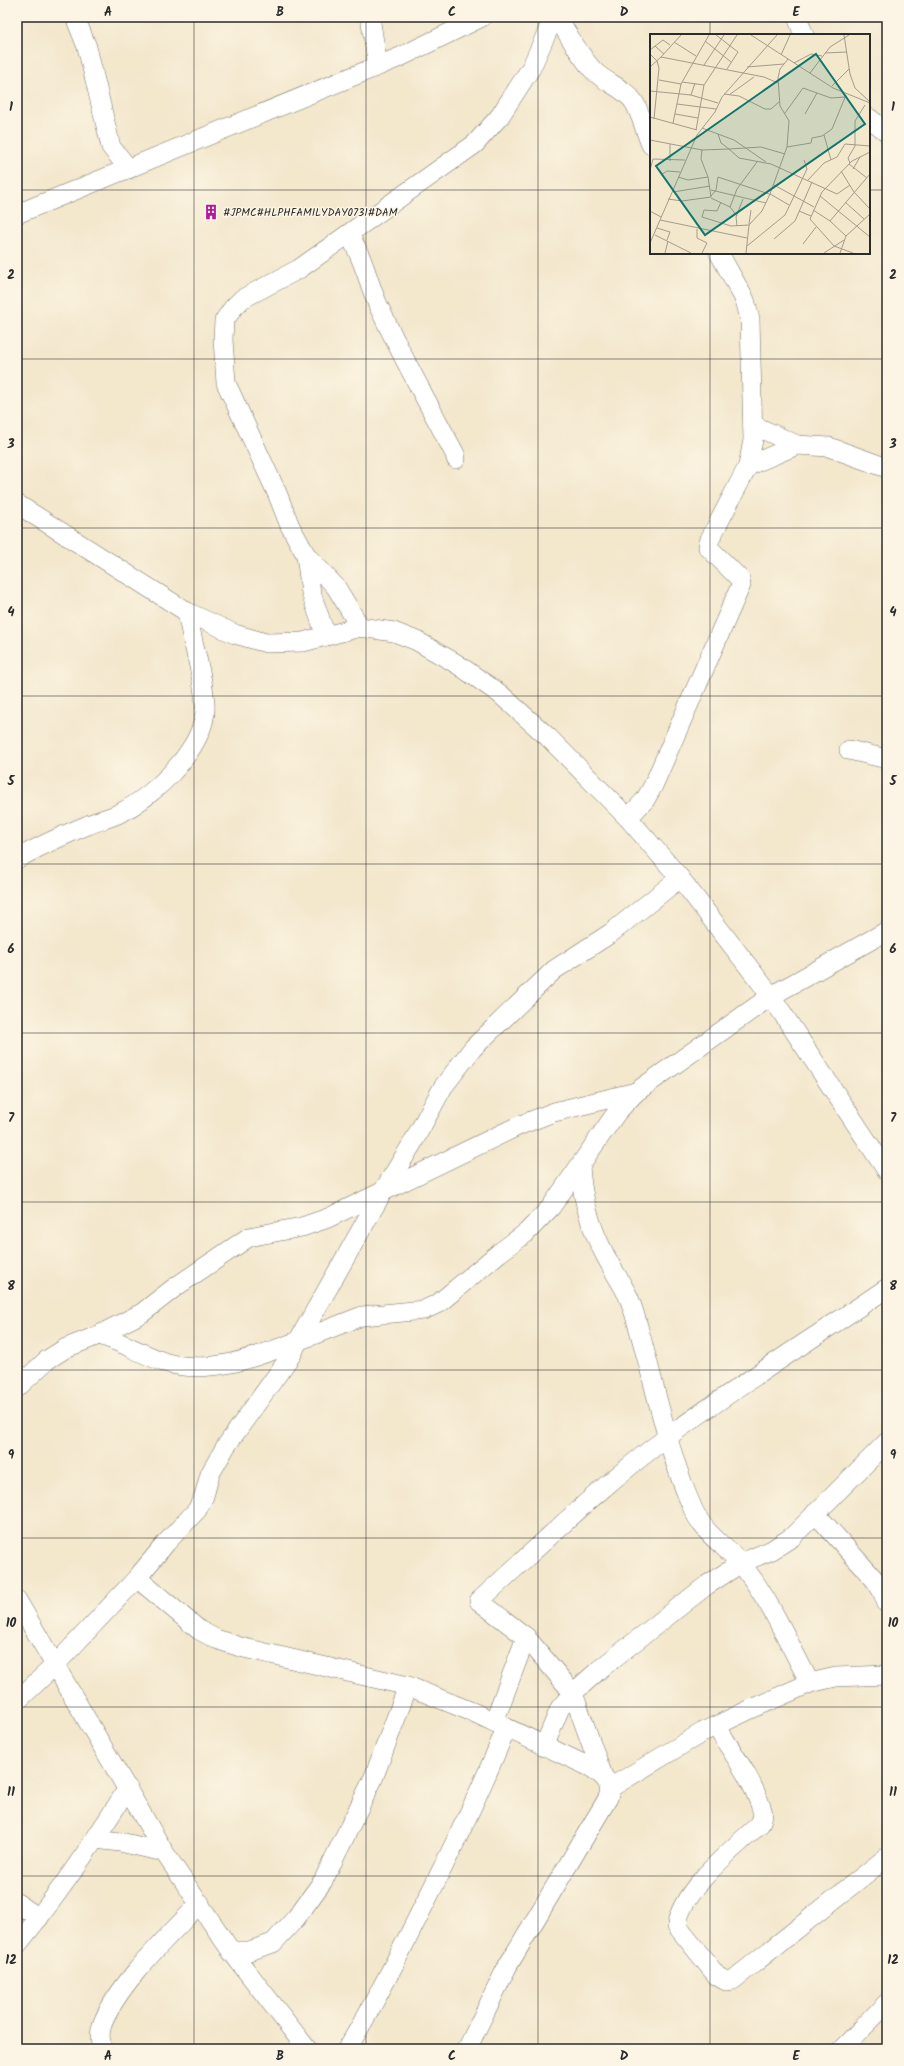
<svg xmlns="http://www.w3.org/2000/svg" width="904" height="2066" viewBox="0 0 904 2066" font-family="Kalam,sans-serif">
<rect width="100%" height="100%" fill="#fcf5e5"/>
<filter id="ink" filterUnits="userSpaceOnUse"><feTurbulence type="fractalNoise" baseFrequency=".025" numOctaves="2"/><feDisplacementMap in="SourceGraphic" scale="8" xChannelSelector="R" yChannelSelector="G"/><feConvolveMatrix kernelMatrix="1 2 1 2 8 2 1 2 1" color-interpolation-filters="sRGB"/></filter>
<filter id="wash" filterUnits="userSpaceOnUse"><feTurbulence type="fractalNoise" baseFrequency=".012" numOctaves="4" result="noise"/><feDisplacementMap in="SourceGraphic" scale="16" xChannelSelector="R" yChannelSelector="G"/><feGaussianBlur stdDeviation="0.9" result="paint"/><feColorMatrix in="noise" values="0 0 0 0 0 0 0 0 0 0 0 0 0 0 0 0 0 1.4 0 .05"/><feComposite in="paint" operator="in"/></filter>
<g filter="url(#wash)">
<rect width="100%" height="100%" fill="#f3e7cc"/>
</g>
<g filter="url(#ink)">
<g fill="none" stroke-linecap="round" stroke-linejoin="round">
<defs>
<g id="minor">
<polyline points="75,17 87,47 111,147 129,169"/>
<polyline points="370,17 378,66"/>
<path d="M 557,17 C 568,34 580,56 593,70 C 605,83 624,87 634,102 C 642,116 645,131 651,145"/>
<polyline points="797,17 804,35"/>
<polyline points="869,118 887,132"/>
<polyline points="17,214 400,57 482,17"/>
<path d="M 349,235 C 364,258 368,283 379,307 C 402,357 429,405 455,454 L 456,459"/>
<polyline points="753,425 797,445 829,447 887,468"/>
<polyline points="748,466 797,445"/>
<polyline points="17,504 187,612 235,634 266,643 303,642 360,627 394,632 417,641 457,664 500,694 548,737 628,818 680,878 771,996 887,1171"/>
<polyline points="306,555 336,587 360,627"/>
<polyline points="326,636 311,593 306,555 290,526 277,493 226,383 223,339 224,321 233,308 242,299 299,269 475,144 500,116 531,68 554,17"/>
<polyline points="849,750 887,759"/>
<polyline points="628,818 645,800 653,786 741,585 740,579 708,547 710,539 748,466 753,440 750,319 745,300 719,253"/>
<path d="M 17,859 C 39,846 64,835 88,825 C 99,820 111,818 122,812 C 155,795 208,745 205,704 C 203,673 192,643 187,612"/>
<path d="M 580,1167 C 582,1197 590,1226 604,1253 C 612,1269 622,1283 629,1298 C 637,1318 641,1339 647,1359 C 660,1409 672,1462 693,1509 C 706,1538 729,1547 746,1570 C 772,1604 790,1646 810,1683"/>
<path d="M 99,1335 C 122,1342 142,1354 164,1362 C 209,1376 256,1357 298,1341 L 382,1193 L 412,1144 L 443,1087 L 473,1048 L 554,970 L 611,933 L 680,878"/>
<polyline points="17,1388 47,1360 66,1348 99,1335 142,1313 174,1288 249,1237 302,1227 328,1218 518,1126 554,1112 636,1092"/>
<polyline points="815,1513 875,1580 882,1591 887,1604"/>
<path d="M 137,1578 L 199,1630 L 216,1639 L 240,1647 L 408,1686 L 475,1713 L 592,1768 C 603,1776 613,1782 608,1798 L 507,1967 L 467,2049"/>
<polyline points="17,1600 164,1852 231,1951 307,2049"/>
<polyline points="17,1701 56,1664 137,1578 166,1543 197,1510 204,1496 210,1474 226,1446 292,1354 298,1341 362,1316 424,1310 439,1303 499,1253 526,1233 551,1207 617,1112 636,1092 771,996 887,931"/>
<polyline points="494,1722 526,1637"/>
<path d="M 716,1726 C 732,1752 753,1780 762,1810 C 764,1815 762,1819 760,1824 C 735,1847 679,1892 677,1926 L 717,1976 L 726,1981 L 733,1980 L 887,1857"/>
<polyline points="544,1747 560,1708 573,1693 600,1669 707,1585 741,1563 772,1550 792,1537 887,1442"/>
<path d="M 603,1776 L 573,1693 L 526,1637 L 479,1601 C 541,1545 601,1485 669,1436 C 740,1384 814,1338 887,1288"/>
<polyline points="610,1788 703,1732 751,1709 810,1683 836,1677 887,1675"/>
<polyline points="96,1839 120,1842 164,1852"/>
<polyline points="17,1903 39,1918"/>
<path d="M 17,1945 C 58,1895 94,1842 128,1788"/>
<polyline points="231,1951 249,1951 273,1943 296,1918 323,1881 373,1779 408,1686"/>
<path d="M 102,2049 C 100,2041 99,2033 102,2025 C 117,1984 170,1935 200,1903"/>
<path d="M 347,2049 C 375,2003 399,1955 423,1907 C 453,1848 482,1789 506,1728"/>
<polyline points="842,2049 887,2003"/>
</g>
</defs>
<use href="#minor" stroke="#716d63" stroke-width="20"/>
<use href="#minor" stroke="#fff" stroke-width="19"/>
</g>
</g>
<path fill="none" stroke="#2b2b2b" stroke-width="1" stroke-opacity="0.55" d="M 194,17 L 194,2049M 366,17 L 366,2049M 538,17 L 538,2049M 710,17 L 710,35M 17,190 L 651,190M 869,190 L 887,190M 710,253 L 710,2049M 17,359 L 887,359M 17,528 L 887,528M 17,696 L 887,696M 17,864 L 887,864M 17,1033 L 887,1033M 17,1202 L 887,1202M 17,1370 L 887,1370M 17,1538 L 887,1538M 17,1707 L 887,1707M 17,1876 L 887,1876"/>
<defs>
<symbol id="building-bare" viewBox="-9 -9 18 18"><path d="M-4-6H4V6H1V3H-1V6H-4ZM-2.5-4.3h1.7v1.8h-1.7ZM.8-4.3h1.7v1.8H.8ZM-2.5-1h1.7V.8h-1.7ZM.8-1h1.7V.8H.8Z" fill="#b5179e" stroke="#fcf5e5" stroke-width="2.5" paint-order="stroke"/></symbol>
</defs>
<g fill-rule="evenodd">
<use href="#building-bare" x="200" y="201" width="22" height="22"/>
</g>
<g text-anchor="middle" stroke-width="3" stroke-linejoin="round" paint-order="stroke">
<g font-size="11" fill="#2b2b2b" stroke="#fcf5e5" text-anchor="start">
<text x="223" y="216">#JPMC#HLPHFAMILYDAY0731#DAM</text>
</g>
</g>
<g transform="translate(650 34)">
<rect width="220" height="220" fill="#f3e7cc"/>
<path fill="none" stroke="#a39c8c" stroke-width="1" d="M 31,1 L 11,23 L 114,43 L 128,49M 66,1 L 88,18 L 77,35M 101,1 L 183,54 L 220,69M 194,1 L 200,40 L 205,54 L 220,68M 55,7 L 81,28M 24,8 L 46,22M 5,12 L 14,20M 0,16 L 13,6 L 20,11M 175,19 L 197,18M 0,20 L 7,27 L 9,34 L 4,85M 131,21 L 140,1M 144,29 L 161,20 L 172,22M 54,31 L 74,1M 0,33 L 11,23M 97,33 L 134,30M 160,39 L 180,13 L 199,1M 9,46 L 31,50M 32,48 L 54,51M 182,52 L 199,35M 0,57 L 41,61 L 68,69M 74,60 L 89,62 L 115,75 L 121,75 L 129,68M 41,61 L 45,49M 79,61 L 104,43M 27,70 L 66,75M 135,79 L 153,54 L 181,64 L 195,63M 25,80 L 48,84M 155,80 L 167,59M 0,83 L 47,96M 23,89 L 31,50 L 59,1M 52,94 L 84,106 L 116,128M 46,96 L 54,51 L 87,1M 68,100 L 71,109 L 79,115 L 111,113 L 135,120M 174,101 L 181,126M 220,101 L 220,114M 0,106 L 52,116 L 79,115 L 89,124 L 121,130 L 187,160 L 200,151M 137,113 L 161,109 L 162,104 L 172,102 L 182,95 L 196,61M 20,127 L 20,110M 200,129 L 198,124 L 205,112 L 205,87 L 215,71M 199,130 L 217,144M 203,135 L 210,123M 0,136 L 3,125 L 35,126M 191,137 L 204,158 L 220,175M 11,141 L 17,137 L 30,138M 28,143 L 38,146 L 58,143M 158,146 L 174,129 L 187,123 L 195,110 L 220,112M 124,151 L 164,173M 61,156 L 116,169M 23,158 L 60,152M 61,162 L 66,156 L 68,143 L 122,161 L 139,171M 170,162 L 220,203M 61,164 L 80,173 L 87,182M 18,165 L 32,167 L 61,163 L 58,143 L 51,125 L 52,116M 71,168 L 67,177 L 54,176 L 52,183 L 81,192 L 99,191M 195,168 L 214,185M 80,173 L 87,155 L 107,128M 163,176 L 180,187 L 196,202M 0,177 L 11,183M 149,177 L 161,182M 10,186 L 97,204M 180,187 L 220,140M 99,190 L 101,176M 87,192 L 86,183 L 93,165M 7,194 L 20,198 L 17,206M 47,195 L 47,204 L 57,209 L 52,219M 5,201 L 41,219M 124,205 L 145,187 L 162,148M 0,209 L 47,101 L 65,78 L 72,63 L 127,1M 153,210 L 166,193M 97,212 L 135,181 L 157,135 L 154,126M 15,219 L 18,207M 96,219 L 99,191 L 112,177 L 120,160 L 137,113 L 139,87 L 130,72 L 128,44 L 130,35 L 138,25M 174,219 L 194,206M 190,219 L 196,202 L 220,180M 203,219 L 184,212 L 160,185 L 172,158 L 202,127 L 220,118"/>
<path fill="#0f766e" fill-opacity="0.15" stroke="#0f766e" stroke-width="2" d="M 166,20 L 215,90 L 55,201 L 6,132 Z"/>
<rect width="220" height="220" fill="none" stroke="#2b2b2b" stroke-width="2"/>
</g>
<rect width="904" height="2066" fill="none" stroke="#fcf5e5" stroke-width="44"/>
<rect x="22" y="22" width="860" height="2022" fill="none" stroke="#2b2b2b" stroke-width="1.5"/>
<g font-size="13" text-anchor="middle" font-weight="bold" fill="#2b2b2b">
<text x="108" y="16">A</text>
<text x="280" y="16">B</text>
<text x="452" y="16">C</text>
<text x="624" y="16">D</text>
<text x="796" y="16">E</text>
<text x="11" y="111">1</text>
<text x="893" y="111">1</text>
<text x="11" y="279">2</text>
<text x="893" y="279">2</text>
<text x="11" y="448">3</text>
<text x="893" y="448">3</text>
<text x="11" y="616">4</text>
<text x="893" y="616">4</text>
<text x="11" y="785">5</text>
<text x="893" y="785">5</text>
<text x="11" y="953">6</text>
<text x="893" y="953">6</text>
<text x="11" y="1122">7</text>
<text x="893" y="1122">7</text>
<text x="11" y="1290">8</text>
<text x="893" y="1290">8</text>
<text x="11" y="1459">9</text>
<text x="893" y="1459">9</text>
<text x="11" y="1627">10</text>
<text x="893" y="1627">10</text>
<text x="11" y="1796">11</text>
<text x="893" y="1796">11</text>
<text x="11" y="1964">12</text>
<text x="893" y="1964">12</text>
<text x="108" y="2060">A</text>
<text x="280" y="2060">B</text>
<text x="452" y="2060">C</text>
<text x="624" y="2060">D</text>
<text x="796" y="2060">E</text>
</g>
</svg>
